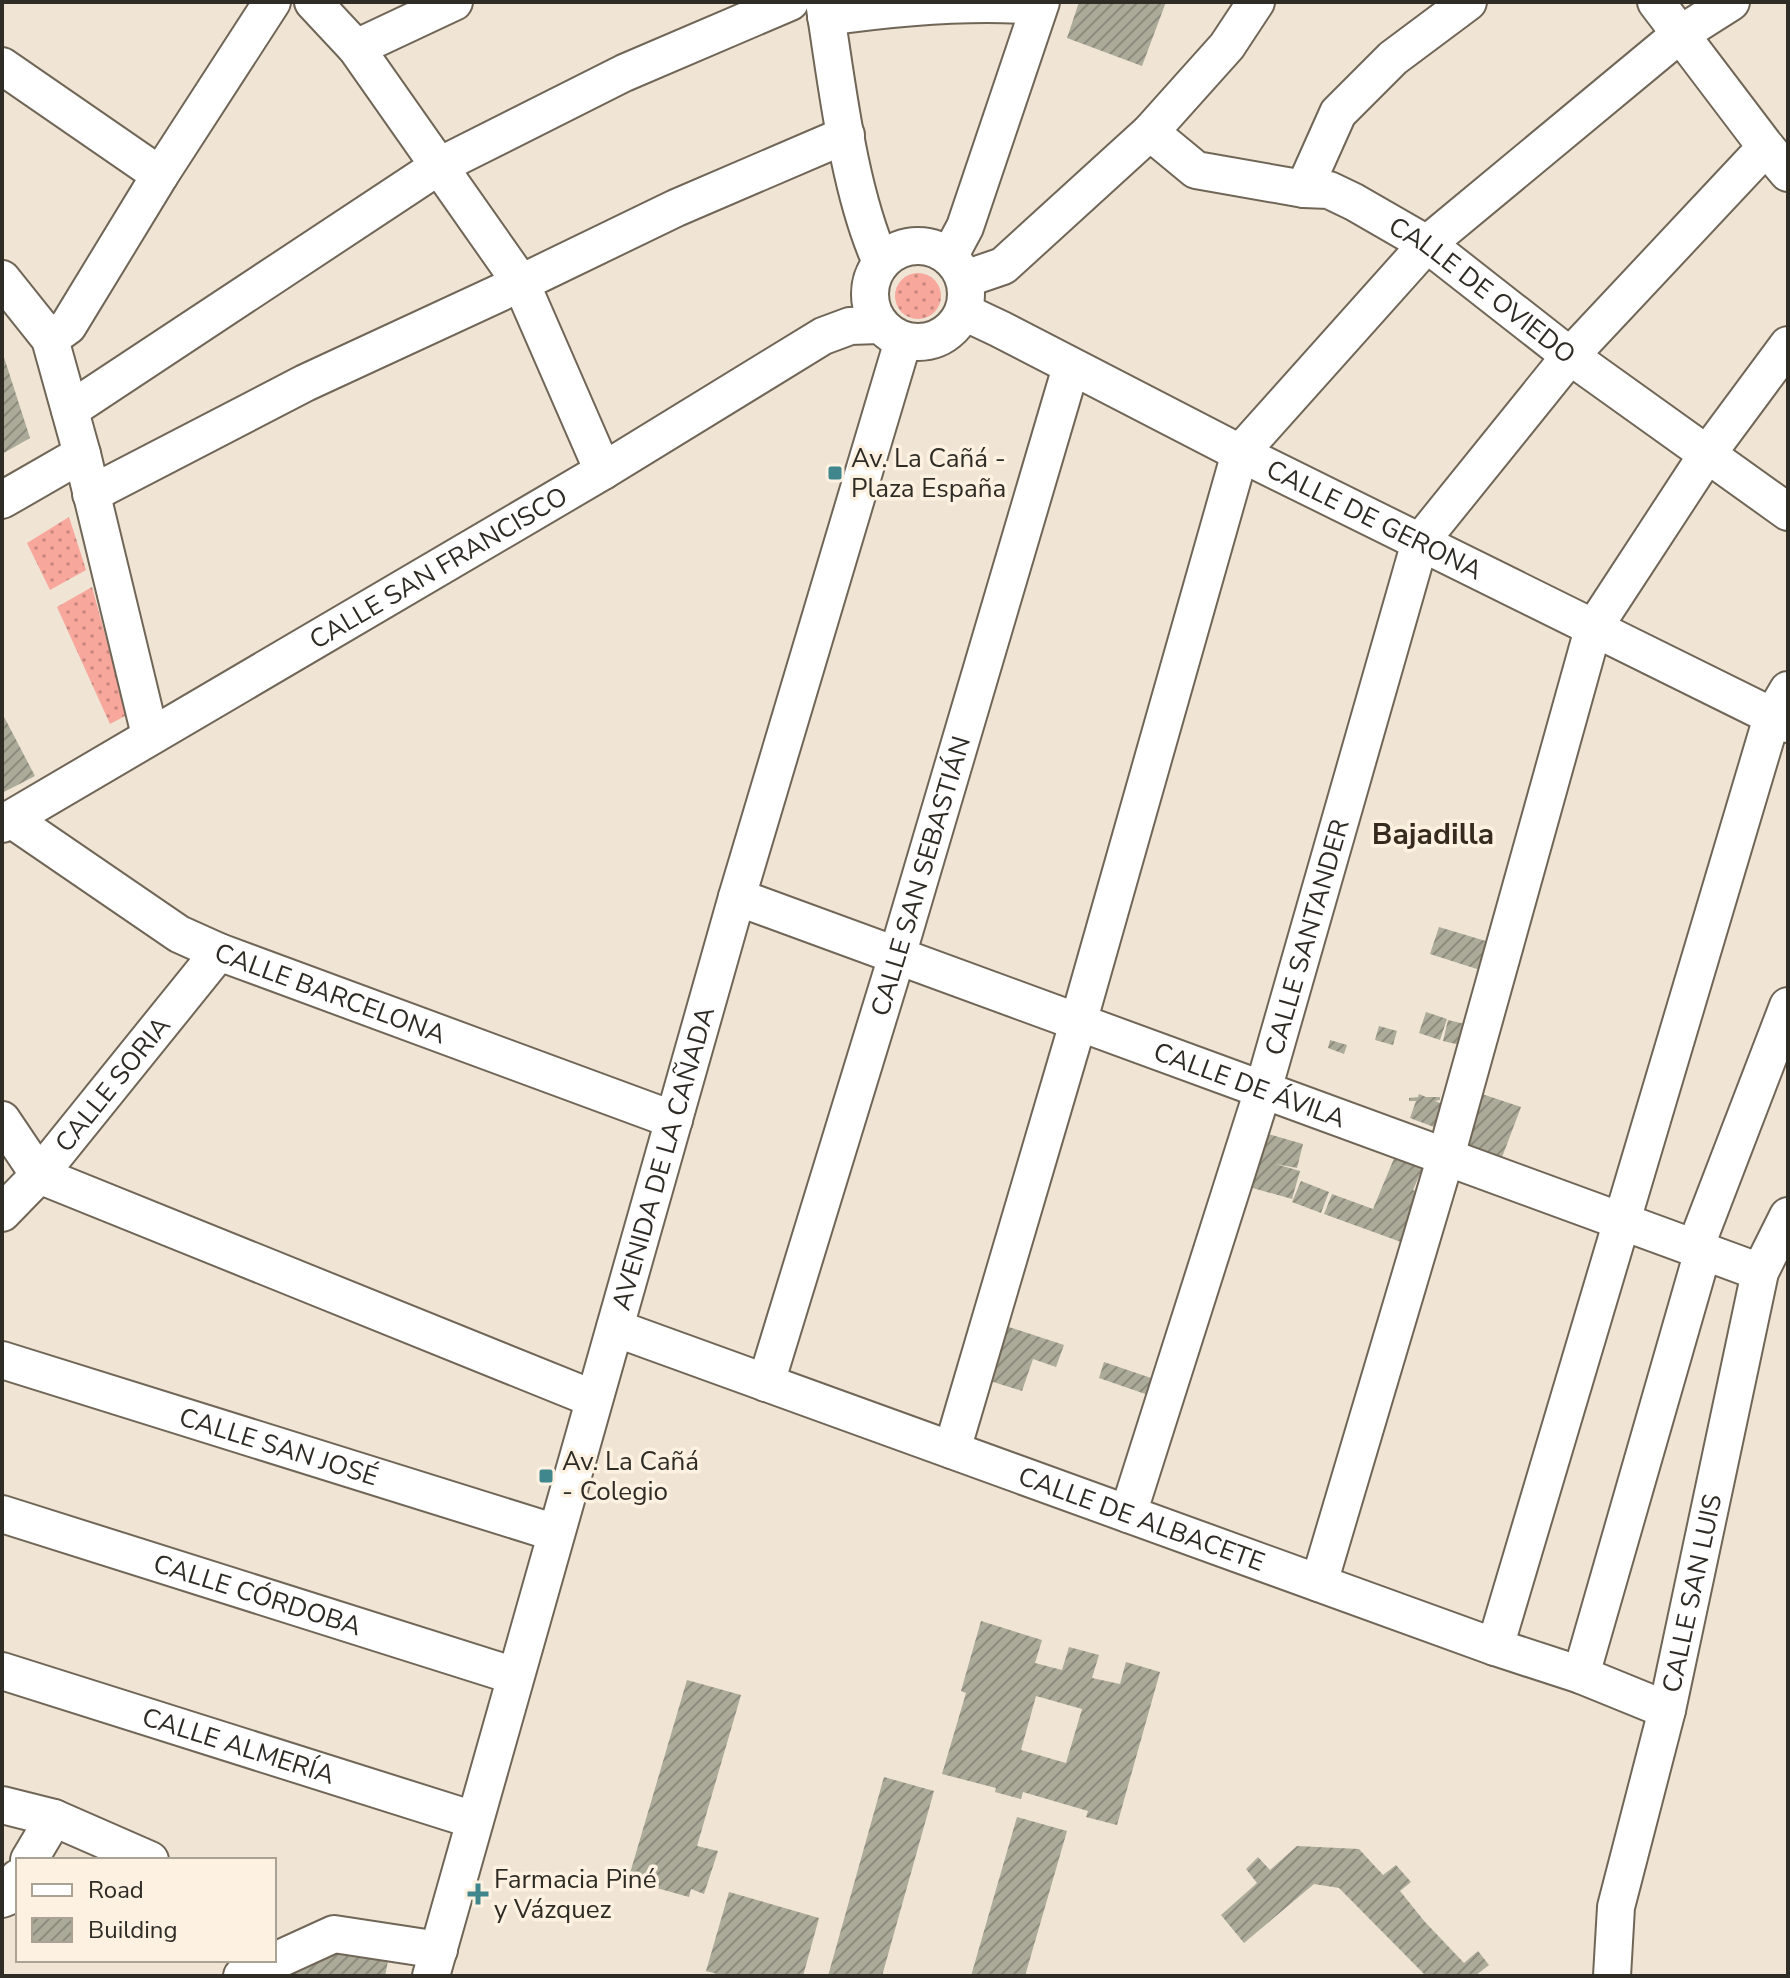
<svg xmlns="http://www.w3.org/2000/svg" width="1790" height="1978" viewBox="0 0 1790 1978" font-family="'Nunito Sans',sans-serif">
<defs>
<pattern id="grass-dots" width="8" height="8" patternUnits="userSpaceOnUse" patternTransform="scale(2)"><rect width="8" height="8" fill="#f7a79c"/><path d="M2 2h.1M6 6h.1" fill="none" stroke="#c8887f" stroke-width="1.8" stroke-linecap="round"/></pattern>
<pattern id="building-hatch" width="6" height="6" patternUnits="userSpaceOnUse" patternTransform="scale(2)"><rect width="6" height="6" fill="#acab99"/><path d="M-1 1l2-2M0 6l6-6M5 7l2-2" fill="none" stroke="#8c8b7d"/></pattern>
</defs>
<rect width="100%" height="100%" fill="#f0e4d4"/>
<g fill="url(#grass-dots)">
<circle cx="918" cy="296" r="23"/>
<polygon points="69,517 86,570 50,590 27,543"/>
<polygon points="92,587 127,715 110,724 57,607"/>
</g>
<g fill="url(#building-hatch)" fill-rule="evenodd">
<polygon points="1079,2 1166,2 1142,66 1067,38"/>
<polygon points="2,351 30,438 2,454"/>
<polygon points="2,713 35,776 2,793"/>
<polygon points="1439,927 1489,942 1480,970 1430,954"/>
<polygon points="1426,1012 1447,1019 1440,1040 1419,1033"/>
<polygon points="1448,1020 1465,1024 1460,1045 1443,1041"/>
<polygon points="1379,1026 1397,1031 1393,1045 1375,1040"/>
<polygon points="1330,1040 1347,1045 1344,1054 1328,1048"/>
<polygon points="1476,1092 1521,1107 1501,1160 1463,1146"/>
<polygon points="1419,1094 1426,1097 1440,1097 1440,1100 1435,1101 1443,1104 1434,1127 1410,1118 1416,1101 1409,1101 1409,1098 1418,1097"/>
<polygon points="1265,1133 1303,1144 1297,1168 1276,1164 1300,1171 1292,1199 1249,1187"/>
<polygon points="1395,1156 1423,1167 1413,1190 1419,1193 1401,1242 1324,1214 1332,1194 1373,1209"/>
<polygon points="1301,1181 1329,1192 1321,1213 1292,1202"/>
<polygon points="1006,1326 1064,1345 1056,1367 1033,1359 1022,1391 987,1380"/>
<polygon points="1104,1362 1157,1380 1151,1396 1099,1378"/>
<path d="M 981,1621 L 1042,1640 L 1035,1663 L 1062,1670 L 1069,1647 L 1099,1655 L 1092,1678 L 1120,1684 L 1126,1662 L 1160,1672 L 1117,1825 L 1086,1817 L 1088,1811 L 1023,1792 L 1021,1799 L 995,1792 L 996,1788 L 942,1774 L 966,1693 L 961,1691 ZM 1036,1696 L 1082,1709 L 1066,1763 L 1021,1750 Z"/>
<polygon points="687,1680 741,1695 697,1846 718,1851 704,1894 691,1889 689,1897 628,1880"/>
<polygon points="884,1777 934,1791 882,1976 828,1976"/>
<polygon points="1017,1817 1067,1831 1025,1976 971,1976"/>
<polygon points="1297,1846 1359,1849 1383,1875 1396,1865 1411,1882 1400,1891 1425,1922 1464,1963 1478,1951 1489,1965 1475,1976 1426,1976 1339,1888 1314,1884 1244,1943 1221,1915 1257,1883 1246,1869 1258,1857 1270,1870"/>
<polygon points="729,1892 819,1918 803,1976 724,1976 706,1971"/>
<polygon points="342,1945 388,1961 385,1976 278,1976"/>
</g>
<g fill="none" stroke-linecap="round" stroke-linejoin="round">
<defs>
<g id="minor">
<polyline points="313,2 356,48 521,283 603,471"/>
<path d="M 824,2 C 837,83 848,189 881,262"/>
<polyline points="1656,2 1766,147 1788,173"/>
<path d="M 826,17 C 896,7 969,0 1039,6"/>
<polyline points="356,48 454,2"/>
<polyline points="2,66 160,175"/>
<path id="s1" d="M 1150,132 L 1196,170 L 1304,189 L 1329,190 L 1354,202 L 1427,244 L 1570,356 L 1788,512"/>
<polyline points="1304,189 1338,113 1393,58 1468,2"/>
<circle cx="918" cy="294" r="48"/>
<polyline points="949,257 965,227 1041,2"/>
<polyline points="2,279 50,339 82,454 150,735"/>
<polyline points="965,279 1003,266 1150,132 1227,46 1256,2"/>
<path id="s2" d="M 964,312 L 1000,329 L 1240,453 L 1788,724"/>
<polyline points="50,339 68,326 160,175 272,2"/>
<polyline points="70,410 439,166 624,73 790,2"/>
<polyline points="91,494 305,383 521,283 676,208 846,135"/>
<polyline points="2,500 82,454"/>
<path id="s3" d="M 11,819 L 179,934 L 219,952 L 674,1120"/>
<path id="s4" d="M 2,824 L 603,471 L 823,336 L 850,326 L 879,325"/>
<path id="s5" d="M 737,897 L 1760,1272"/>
<polyline points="2,1120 39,1175 594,1399"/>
<path id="s6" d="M 2,1213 L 39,1175 L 219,952"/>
<polyline points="1695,1248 1788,1006"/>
<path id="s7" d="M 615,1328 L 1495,1647 L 1581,1675 L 1667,1710"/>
<path id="s8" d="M 2,1360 L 556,1533"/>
<path id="s9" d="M 766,1383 L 897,956 L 1071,367"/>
<polyline points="952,1450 1078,1023 1240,453 1427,244 1679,35 1731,2"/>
<path id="s10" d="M 2,1514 L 515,1676"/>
<path id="s11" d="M 1128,1514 L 1263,1090 L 1420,542 L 1570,356 L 1766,147"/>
<polyline points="1319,1583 1446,1156 1593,629 1708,453 1788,345"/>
<polyline points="1495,1647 1772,717 1788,690"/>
<path id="s12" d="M 2,1671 L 474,1820"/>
<polyline points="1581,1675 1703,1251"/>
<polyline points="2,1805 54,1818 150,1860"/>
<polyline points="29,1860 54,1818"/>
<polyline points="2,1899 7,1897 18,1878"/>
<polyline points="242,1976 334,1934 439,1950"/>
<path id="s13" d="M 431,1976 L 737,897 L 903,341"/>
<path id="s14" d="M 1612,1976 L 1616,1907 L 1667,1710 L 1760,1272 L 1788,1216"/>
</g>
</defs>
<use href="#minor" stroke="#706657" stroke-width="40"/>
<use href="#minor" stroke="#fff" stroke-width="36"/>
</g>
<g fill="#3f868d" stroke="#fdf2e1" stroke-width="3">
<rect x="827" y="465" width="16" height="16" rx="4"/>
<rect x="538" y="1468" width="16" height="16" rx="4"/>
<path d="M474 1882h8v8h8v8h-8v8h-8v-8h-8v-8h8z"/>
</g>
<g text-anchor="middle" stroke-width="7" stroke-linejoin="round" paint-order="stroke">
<g font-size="26" fill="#2f2b25" stroke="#fdf2e1">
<text dy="9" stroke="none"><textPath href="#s1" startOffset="378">CALLE DE OVIEDO</textPath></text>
<text dy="9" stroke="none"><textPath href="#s2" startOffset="460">CALLE DE GERONA</textPath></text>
<text dy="9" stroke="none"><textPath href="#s4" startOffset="506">CALLE SAN FRANCISCO</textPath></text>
<text dy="9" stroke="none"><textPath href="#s9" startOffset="530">CALLE SAN SEBASTIÁN</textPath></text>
<text dy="9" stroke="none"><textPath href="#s11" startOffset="604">CALLE SANTANDER</textPath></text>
<text dy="9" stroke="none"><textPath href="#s3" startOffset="366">CALLE BARCELONA</textPath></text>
<text dy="9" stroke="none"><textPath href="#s6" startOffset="170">CALLE SORIA</textPath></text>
<text dy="9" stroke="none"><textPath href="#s5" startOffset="546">CALLE DE ÁVILA</textPath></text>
<text dy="9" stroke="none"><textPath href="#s13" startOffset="850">AVENIDA DE LA CAÑADA</textPath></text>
<text dy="9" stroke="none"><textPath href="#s8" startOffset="290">CALLE SAN JOSÉ</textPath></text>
<text dy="9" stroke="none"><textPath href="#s7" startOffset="560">CALLE DE ALBACETE</textPath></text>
<text dy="9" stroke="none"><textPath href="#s14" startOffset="392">CALLE SAN LUIS</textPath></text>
<text dy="9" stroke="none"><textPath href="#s10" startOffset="268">CALLE CÓRDOBA</textPath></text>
<text dy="9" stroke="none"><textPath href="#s12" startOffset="248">CALLE ALMERÍA</textPath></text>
</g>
<g font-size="26" fill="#2f2b25" stroke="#fdf2e1" text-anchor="start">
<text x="851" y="467">Av. La Cañá -<tspan x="851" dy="30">Plaza España</tspan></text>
<text x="562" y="1470">Av. La Cañá<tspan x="562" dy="30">- Colegio</tspan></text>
<text x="494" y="1888">Farmacia Piné<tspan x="494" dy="30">y Vázquez</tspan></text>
</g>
<g font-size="30" font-weight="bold" fill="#352c1f" stroke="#fdf2e1">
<text x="1433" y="844">Bajadilla</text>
</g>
</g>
<rect width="1790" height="1978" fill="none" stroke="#2f2b25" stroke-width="8"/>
<rect x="16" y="1858" width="260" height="104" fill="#fdf2e1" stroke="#aba296" stroke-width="2"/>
<rect x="32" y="1884" width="40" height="12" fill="#ffffff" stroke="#aba296" stroke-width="2"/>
<text x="88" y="1898" font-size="24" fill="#2f2b25">Road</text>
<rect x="32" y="1918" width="40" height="24" fill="url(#building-hatch)" stroke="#aba296" stroke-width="2"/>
<text x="88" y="1938" font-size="24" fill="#2f2b25">Building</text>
</svg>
